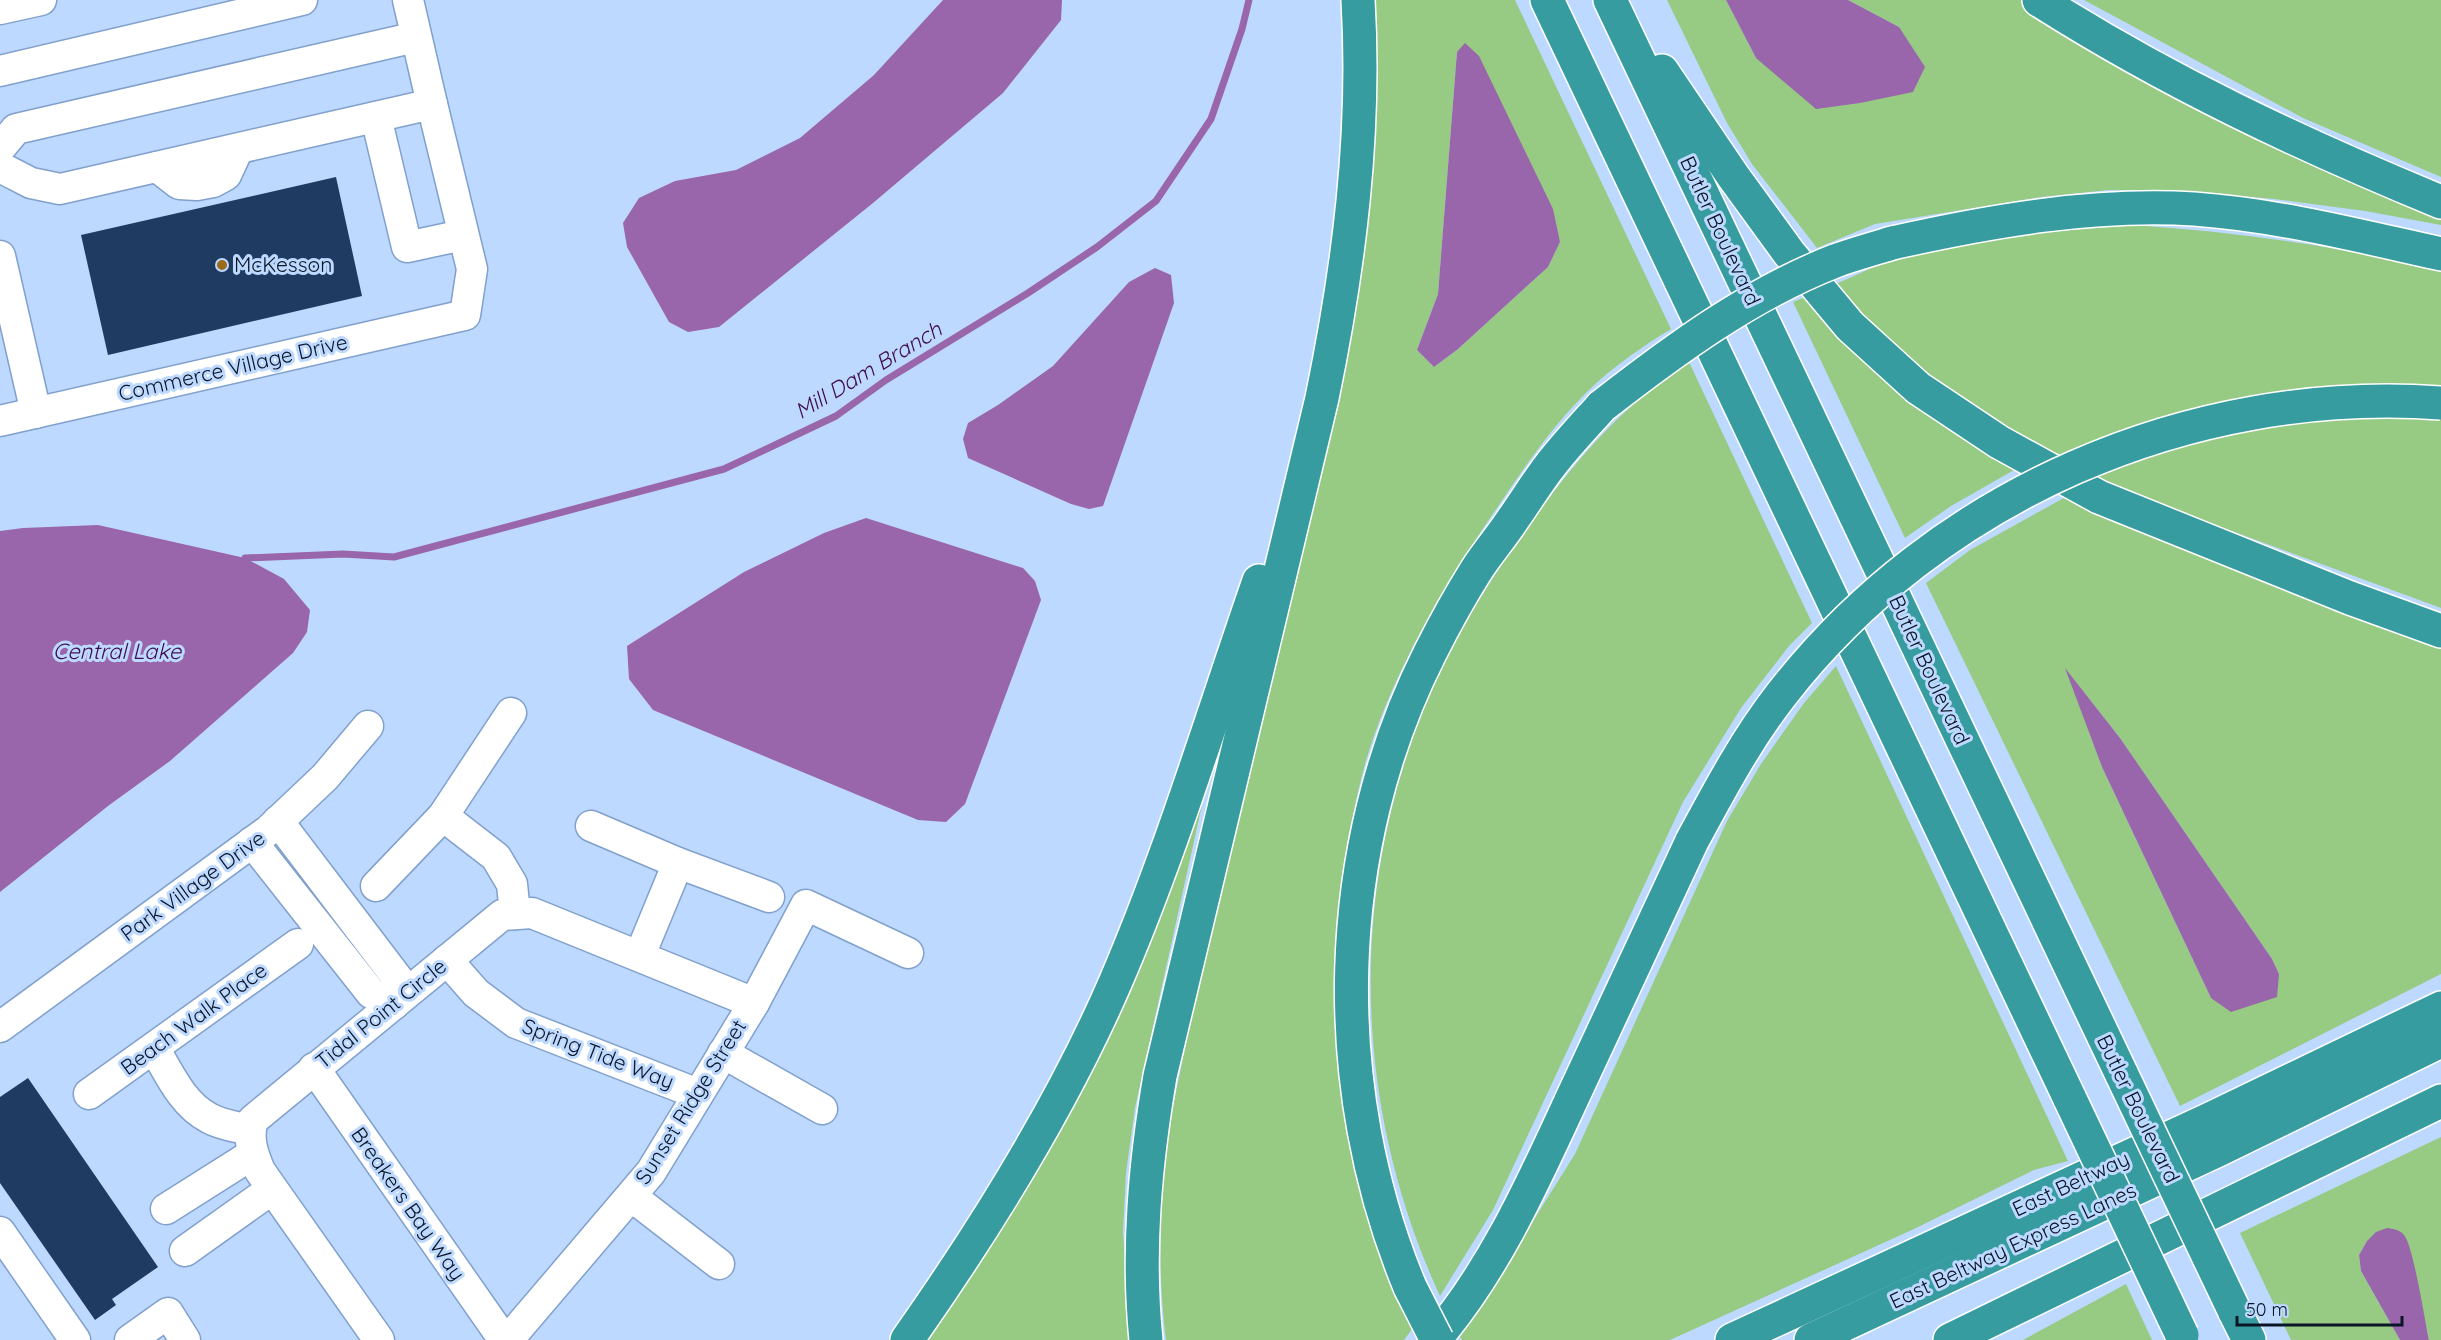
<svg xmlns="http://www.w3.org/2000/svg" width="2441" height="1340" viewBox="0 0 2441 1340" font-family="Quicksand,sans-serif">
<rect width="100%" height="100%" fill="#bed9ff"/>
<g fill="#97ca83" fill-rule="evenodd">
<path d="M 1373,0 L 1515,0 L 1671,329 C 1643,346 1614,366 1590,389 C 1549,428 1516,480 1484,527 C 1438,597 1395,671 1369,751 C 1363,769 1359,788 1355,806 C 1327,926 1327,1052 1357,1173 C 1370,1226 1393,1275 1415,1325 L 1404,1340 L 1166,1340 C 1156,1260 1160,1190 1172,1111 L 1265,663 ZM 1457,52 L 1560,242 L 1548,267 L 1458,349 L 1434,367 L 1417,350 L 1438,294 Z"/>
<polygon points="1667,0 1726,0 1756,58 1899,27 1848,0 2021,0 2441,214 2441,225 2365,211 2274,199 2187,191 2109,190 2041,197 1875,224 1817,248 1752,164 1727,123"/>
<polygon points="2084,0 2441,0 2441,177 2303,118"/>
<path d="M 2133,225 C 2236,232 2341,246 2441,271 L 2441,608 L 2142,498 L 2034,452 L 1925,375 L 1865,322 L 1833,285 C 1851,278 1869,268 1888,262 C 1968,238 2051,231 2133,225 Z"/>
<polygon points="1810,295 1982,448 2014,470 1951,506 1905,538 1793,302"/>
<path d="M 1689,362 L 1812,623 L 1789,646 L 1741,708 L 1683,802 L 1493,1210 L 1440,1296 C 1345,1089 1347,855 1450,651 C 1471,610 1496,572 1522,535 C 1572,465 1616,410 1689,362 Z"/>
<path d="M 2071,494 L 2441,639 L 2441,974 L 2180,1106 L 1926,583 L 1970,550 ZM 2067,671 L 2120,738 L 2272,959 L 2279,974 L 2211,998 L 2102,767 Z"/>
<polygon points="1836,666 2068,1161 2034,1170 1914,1229 1670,1340 1462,1340 1460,1337 1575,1154 1727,821 1761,764 1780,737 1804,703"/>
<polygon points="1206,787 1135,1108 1126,1173 1123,1232 1131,1340 917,1340"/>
<polygon points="2441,1137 2441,1340 2429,1340 2410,1251 2367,1241 2359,1255 2361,1271 2400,1340 2291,1340 2240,1233"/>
<polygon points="2126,1284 2152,1340 2023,1340"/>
</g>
<g fill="#9965ab">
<polygon points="943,0 1062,0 1061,20 1003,93 873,203 719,327 688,332 669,322 627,247 623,223 639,198 675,181 736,170 800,138 874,75"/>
<polygon points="1726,0 1848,0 1899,27 1925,67 1913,92 1860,103 1816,109 1756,58"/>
<polygon points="1465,43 1479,56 1553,209 1560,242 1548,267 1458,349 1434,367 1417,350 1438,294 1457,52"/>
<polygon points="1155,268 1171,275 1174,303 1103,506 1089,509 1071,504 968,458 963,439 968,423 998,405 1053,366 1129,282"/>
<polygon points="866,518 1023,568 1035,581 1041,600 965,804 946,822 918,820 653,710 629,679 627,646 744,572 824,533"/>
<polygon points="98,525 245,558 284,579 310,610 307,632 293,653 170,761 108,806 0,892 0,531 23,528"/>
<polygon points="2065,668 2120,738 2272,959 2279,974 2277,997 2231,1012 2211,998 2102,767"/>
<path d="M 2387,1228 C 2393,1229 2399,1229 2404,1235 C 2413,1245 2425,1321 2429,1340 L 2400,1340 L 2361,1271 L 2359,1255 L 2367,1241 L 2376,1232 Z"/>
</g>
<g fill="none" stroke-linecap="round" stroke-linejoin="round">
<polyline stroke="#9965ab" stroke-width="7" points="245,558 343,554 394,557 724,469 836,416 886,380 1028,293 1097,247 1156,201 1211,119 1242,29 1249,0"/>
</g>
<g fill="#1f3b61">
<polygon points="336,177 362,296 108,355 81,235"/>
<polygon points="28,1078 158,1267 112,1299 116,1305 95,1320 0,1183 0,1097"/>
</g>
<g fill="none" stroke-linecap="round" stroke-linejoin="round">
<defs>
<g id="minor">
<polyline points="408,0 432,104"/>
<polyline points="0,9 41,0"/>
<polyline points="0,71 302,0"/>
<polyline points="376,117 407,247 463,235"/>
<polyline points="0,148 16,129 416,37"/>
<polyline points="0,167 31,183 60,189 432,104 472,269 465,315 0,421"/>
<polyline points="157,167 179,184 197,185 213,182 226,175 238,149"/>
<polyline points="0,256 36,413"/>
<polyline points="443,816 496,857 512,884 515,914"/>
<polyline points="278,821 398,979 394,1004"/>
<polyline points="591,826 678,863 769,897"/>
<polyline points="252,842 371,993 394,1004"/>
<polyline points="376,886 443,816 511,713"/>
<polyline points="640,955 678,863"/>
<polyline points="447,960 476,993 516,1023 698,1094"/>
<polyline points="0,1027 269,830 325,777 368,726"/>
<path d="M 154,1048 C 169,1073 182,1104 209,1118 C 221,1125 237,1127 250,1130"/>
<polyline points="723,1053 822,1109"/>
<polyline points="314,1068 504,1340"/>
<polyline points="89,1094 298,944"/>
<polyline points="631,1196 719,1264"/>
<polyline points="166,1209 253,1154"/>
<polyline points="0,1232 75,1340"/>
<polyline points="185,1251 272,1189"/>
<polyline points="130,1340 168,1313 185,1340"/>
<path d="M 379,1340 L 260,1171 C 253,1154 247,1138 253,1120 L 502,915 L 532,913 L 754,1003"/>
<polyline points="508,1340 651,1172 754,1003 806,905 908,953"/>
</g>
<g id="highway">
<polyline points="1547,0 2070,1099"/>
<polyline points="1610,0 2122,1075"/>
<path d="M 2039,0 C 2168,82 2300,144 2441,202"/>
<polyline points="1662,71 1733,176 1789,253 1850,326 1918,388 1999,442 2099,497 2350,598 2441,631"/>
<path d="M 1892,243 C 1990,221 2093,203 2194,209 C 2278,215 2360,236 2441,254"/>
<path d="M 1410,1287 C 1327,1087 1331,849 1430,653 C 1444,625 1460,596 1477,569 C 1488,552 1502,536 1513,519 C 1525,502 1536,484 1549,467 C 1565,446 1584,426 1602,406"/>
<polyline points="2234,1310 2249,1340"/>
<path d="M 907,1340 C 985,1229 1061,1108 1115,983 C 1171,853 1212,716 1259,581"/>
<path d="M 1146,1340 C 1137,1251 1145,1164 1160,1076 L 1322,398 C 1349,267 1366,134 1358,0"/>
<path d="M 1434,1340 C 1496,1268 1535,1178 1575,1092 C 1614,1009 1653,925 1692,841"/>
<polyline points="1732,1340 2208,1120 2441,1008"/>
<polyline points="1811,1340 2218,1150 2441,1041"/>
<polyline points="1950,1340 2441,1101"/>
</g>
</defs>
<use href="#minor" stroke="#80a0cd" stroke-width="33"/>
<use href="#highway" stroke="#fff" stroke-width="36"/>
<use href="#minor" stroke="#fff" stroke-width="30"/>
<use href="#highway" stroke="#379c9f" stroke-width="33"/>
<defs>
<g id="highway-bridge">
<path d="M 1602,406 C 1674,350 1750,294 1835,261 C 1854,254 1873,249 1892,243"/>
<path d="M 1692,841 C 1719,791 1746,740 1781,695 C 1936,495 2190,385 2441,403"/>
<polyline points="2122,1075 2234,1310"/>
<polyline points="2070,1099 2182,1335"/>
<polyline points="1410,1287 1437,1340"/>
</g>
</defs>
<use href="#highway-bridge" stroke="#fff" stroke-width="36" stroke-linecap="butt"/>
<use href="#highway-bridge" stroke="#379c9f" stroke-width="33"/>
</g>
<circle fill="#996c1b" stroke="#bed9ff" stroke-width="2" cx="222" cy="265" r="6"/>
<g text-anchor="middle" stroke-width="6" stroke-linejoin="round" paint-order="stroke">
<g font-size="21" fill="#0a1627" stroke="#bed9ff">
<text transform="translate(1720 231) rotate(65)" y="7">Butler Boulevard</text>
<text transform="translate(233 368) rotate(-13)" y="7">Commerce Village Drive</text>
<text transform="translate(1929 670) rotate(65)" y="7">Butler Boulevard</text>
<text transform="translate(193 886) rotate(-36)" y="7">Park Village Drive</text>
<text transform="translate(381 1014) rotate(-39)" y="7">Tidal Point Circle</text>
<text transform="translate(194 1019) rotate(-36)" y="7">Beach Walk Place</text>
<text transform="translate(598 1054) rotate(21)" y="7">Spring Tide Way</text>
<text transform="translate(691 1102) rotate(-58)" y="7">Sunset Ridge Street</text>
<text transform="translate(2138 1109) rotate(64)" y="7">Butler Boulevard</text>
<text transform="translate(2071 1184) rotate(-25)" y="7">East Beltway</text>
<text transform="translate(408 1204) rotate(55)" y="7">Breakers Bay Way</text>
<text transform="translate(2013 1246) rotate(-25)" y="7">East Beltway Express Lanes</text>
</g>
<g font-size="21" fill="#0a1627" stroke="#bed9ff" text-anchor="start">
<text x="234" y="272">McKesson</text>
</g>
<g font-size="22" font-style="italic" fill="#400d50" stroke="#bed9ff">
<text transform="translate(868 370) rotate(-31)" y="8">Mill Dam Branch</text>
<text x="117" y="659">Central Lake</text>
</g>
</g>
<path d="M2237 1316v9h165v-9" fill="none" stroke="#0a1627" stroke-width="3"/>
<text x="2246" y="1316" font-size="18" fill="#0a1627" stroke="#bed9ff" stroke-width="4.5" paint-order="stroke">50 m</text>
</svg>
